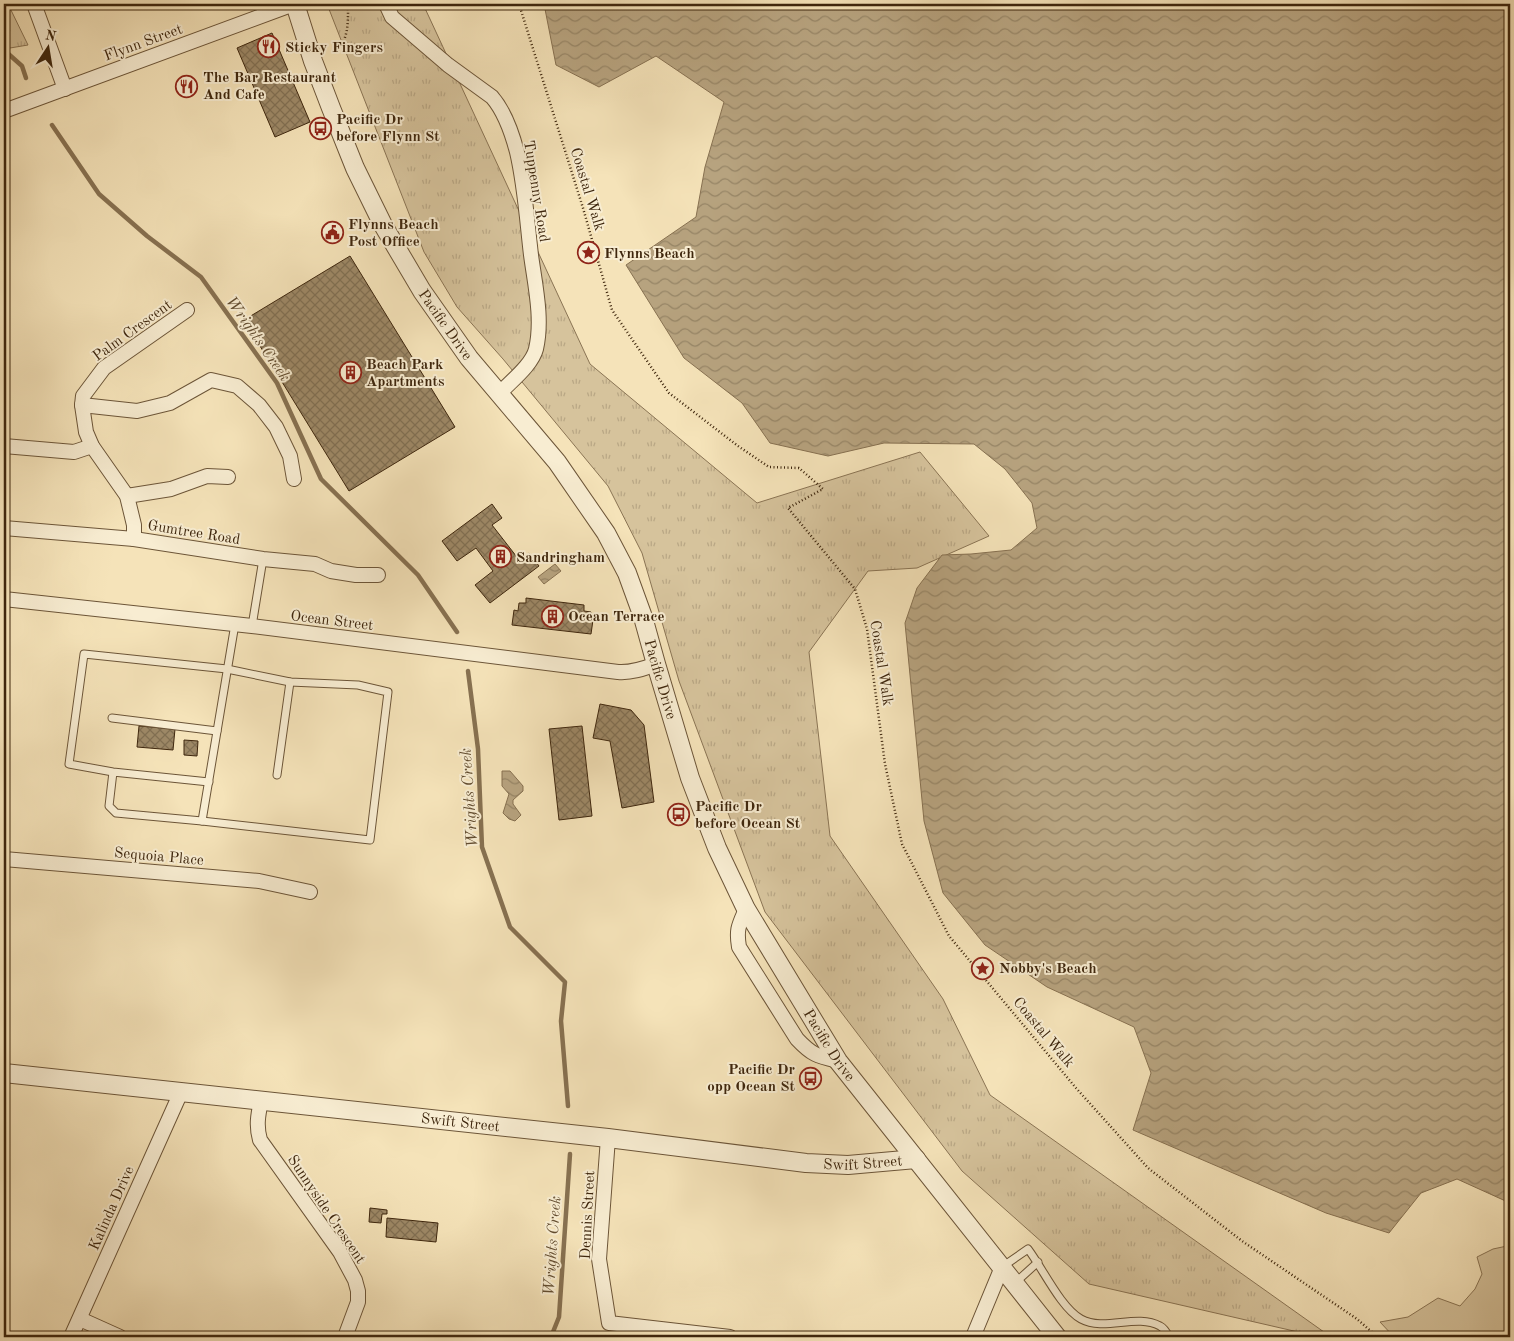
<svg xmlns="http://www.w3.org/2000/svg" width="1514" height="1341" viewBox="0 0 1514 1341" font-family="'Old Standard TT',serif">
<defs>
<pattern id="park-tufts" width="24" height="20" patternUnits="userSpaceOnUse" patternTransform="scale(1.25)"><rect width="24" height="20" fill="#d6c39c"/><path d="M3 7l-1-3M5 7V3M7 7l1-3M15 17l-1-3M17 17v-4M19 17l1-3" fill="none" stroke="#b9a785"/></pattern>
<pattern id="water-waves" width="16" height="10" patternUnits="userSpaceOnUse" patternTransform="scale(1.25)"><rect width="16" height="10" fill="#b7a37f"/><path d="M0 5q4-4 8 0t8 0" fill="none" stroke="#968566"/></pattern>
<pattern id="building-cross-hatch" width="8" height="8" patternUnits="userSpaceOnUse" patternTransform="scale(1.25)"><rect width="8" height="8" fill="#9d8866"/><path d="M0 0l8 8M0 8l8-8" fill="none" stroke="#816f52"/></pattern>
</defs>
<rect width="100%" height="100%" fill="#f5e3b9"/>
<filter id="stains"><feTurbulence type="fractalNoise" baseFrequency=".004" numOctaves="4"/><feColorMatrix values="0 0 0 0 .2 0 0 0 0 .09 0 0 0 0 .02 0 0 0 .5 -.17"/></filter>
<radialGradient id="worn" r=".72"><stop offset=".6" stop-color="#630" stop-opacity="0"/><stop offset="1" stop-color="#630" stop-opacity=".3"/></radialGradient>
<polygon fill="#d6c39c" stroke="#8a7454" points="1507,1246 1510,1248 1510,1337 1394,1337 1380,1322 1408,1317 1438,1298 1460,1306 1475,1289 1482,1274 1477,1257 1493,1249"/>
<g fill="url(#park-tufts)" stroke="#8a7454">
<polygon points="4,4 8,4 28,45 4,49"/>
<polygon points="327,4 423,4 590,364 757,503 920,452 989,536 917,568 868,571 809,652 830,836 943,999 990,1095 1331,1337 1320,1337 1089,1284 962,1171 765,912 679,681 642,553 608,486 503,359 457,307 424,252"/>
</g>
<g fill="url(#water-waves)" stroke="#877151">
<polygon points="544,4 1510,4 1510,1203 1457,1179 1421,1193 1389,1233 1326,1213 1133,1130 1151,1073 1134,1027 1047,987 985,945 943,893 924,821 905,623 917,588 942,555 971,554 1011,550 1037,528 1032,503 1005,469 974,444 884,443 828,456 770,443 742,403 684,358 626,265 696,217 705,167 724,102 656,56 599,87 556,65"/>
<polygon points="555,564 561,571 544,584 538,577"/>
<polygon points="502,771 510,771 523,786 523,791 513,800 513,804 521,815 515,821 509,819 503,813 509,794 502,786"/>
</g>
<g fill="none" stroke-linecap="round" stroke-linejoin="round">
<g stroke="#877151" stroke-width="4.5">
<polyline points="4,50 22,66 26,78"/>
<polyline points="52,125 99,194 147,236 201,277 277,383 321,479 418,575 457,632"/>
<polyline points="468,671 478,749 482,847 510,927 565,982 561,1021 568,1106"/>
<polyline points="551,1337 559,1317 570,1154"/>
</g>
</g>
<g fill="url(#building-cross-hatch)" stroke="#3e260d">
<polygon points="272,33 310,122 275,137 237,48"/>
<polygon points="350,256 455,427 349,491 244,320"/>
<polygon points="492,504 502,518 492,525 520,561 529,553 539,566 490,603 475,585 493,571 476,548 457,561 442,541"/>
<polygon points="526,598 584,605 584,611 591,612 590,620 593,620 591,634 512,625 514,610 518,611 519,603 526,603"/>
<polygon points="600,704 631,710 644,725 654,802 622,808 610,741 593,738"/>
<polygon points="139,726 175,729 173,750 137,747"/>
<polygon points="582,726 592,816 559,820 549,729"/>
<polygon points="184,740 198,741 197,756 184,755"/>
<polygon points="370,1208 387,1210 387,1214 382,1214 381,1223 369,1222"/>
<polygon points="387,1218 438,1223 436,1242 386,1237"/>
</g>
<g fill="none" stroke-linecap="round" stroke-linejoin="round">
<defs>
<g id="service">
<polyline points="252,626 263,559"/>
<polyline points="112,718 217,731"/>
<polyline points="113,772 109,806 116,813 202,821 370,840 388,692 358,685 290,682 227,669 84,654 69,764 113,772 209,782"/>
<polyline points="277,775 290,682"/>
<polyline points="202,821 235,624"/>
<path d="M 1002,1267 L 1028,1249 C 1043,1269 1061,1308 1081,1319 C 1105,1332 1136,1313 1160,1326 C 1164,1328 1167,1333 1169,1337"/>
<polyline points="1015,1283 1038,1262"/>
</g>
<g id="minor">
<polyline points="34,4 65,89"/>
<path d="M 386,4 L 392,17 L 448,65 L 492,97 C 505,112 512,133 517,152 C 525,186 527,221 531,255 C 535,285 543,319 536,349 C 532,365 511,381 500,393"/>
<polyline points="4,111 294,4"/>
<polyline points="82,405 137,411 170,403 211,380 237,386 259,405 276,427 290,456 294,479"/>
<polyline points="4,446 74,452 92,446"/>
<polyline points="127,496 171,489 207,476 228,477"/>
<polyline points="4,528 134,539 263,559 315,564 331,571 356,575 378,575"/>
<polyline points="134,539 134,525 127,496 92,446 86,432 82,405 83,396 104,368 187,310"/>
<path d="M 4,599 L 252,626 L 618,672 C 631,673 643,669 656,664"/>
<polyline points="4,859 259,881 310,892"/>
<path d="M 746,909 C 739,925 736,929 739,947 L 797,1039 C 812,1055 817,1056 838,1061"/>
<path d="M 261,1101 C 258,1115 256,1126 260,1140 L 340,1252 L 355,1280 L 358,1291 L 358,1302 L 345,1337"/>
<polyline points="608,1138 599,1259 609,1323 730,1337"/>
<polyline points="80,1319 120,1337"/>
<polyline points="71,1337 181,1092"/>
<polyline points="973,1337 1002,1267"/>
</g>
<g id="tertiary">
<path id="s1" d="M 295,4 L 313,61 L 331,108 L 355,168 L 383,225 L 422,291 L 469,358 L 557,462 L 606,533 L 627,573 L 643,617 L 656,664 L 690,778 L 717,848 L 746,909 L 838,1061 L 1057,1337"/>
<path id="s2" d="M 4,1073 L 608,1138 L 806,1163 L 848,1165 L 916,1159"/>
</g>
</defs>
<use href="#service" stroke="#6c5538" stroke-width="9"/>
<use href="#minor" stroke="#6c5538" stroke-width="16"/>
<use href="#tertiary" stroke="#6c5538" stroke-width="20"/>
<g stroke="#3e260d" stroke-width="2.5" stroke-dasharray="1 2.5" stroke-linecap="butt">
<polyline points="519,4 583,208 612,310 669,393 738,446 769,467 799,468 823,489 788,508 855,589 867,629 885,764 902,844 949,936 1076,1088 1148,1168 1242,1241 1357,1319 1373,1333 1386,1337"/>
<path d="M 338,50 C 349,37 348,20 348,4"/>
</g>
<use href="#service" stroke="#f8edd2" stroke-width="7"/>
<use href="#minor" stroke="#f8edd2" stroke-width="14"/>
<use href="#tertiary" stroke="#f8edd2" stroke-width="18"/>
</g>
<defs>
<symbol id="restaurant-ring" viewBox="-11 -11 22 22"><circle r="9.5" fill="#f8edd2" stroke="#8f2418" stroke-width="1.5"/><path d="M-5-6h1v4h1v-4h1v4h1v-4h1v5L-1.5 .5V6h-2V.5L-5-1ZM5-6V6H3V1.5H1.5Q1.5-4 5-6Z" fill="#8f2418"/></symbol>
<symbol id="bus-ring" viewBox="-11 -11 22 22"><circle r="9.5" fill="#f8edd2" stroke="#8f2418" stroke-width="1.5"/><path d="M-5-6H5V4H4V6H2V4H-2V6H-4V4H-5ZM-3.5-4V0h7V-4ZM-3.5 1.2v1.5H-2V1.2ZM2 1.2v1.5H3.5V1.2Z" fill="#8f2418"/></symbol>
<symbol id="civic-ring" viewBox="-11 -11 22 22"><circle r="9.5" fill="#f8edd2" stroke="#8f2418" stroke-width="1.5"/><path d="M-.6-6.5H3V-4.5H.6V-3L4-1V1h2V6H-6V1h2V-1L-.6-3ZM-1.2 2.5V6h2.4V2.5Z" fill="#8f2418"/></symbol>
<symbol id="sight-ring" viewBox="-11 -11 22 22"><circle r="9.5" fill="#f8edd2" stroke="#8f2418" stroke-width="1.5"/><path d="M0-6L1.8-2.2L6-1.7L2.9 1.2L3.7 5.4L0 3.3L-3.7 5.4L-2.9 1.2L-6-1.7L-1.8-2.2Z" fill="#8f2418"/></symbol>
<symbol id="building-ring" viewBox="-11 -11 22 22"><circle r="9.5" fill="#f8edd2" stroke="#8f2418" stroke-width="1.5"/><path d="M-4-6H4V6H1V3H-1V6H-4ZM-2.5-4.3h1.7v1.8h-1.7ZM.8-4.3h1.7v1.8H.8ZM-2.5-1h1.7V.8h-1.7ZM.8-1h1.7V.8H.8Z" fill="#8f2418"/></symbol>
</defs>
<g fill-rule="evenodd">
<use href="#restaurant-ring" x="256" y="34" width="25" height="25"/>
<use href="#restaurant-ring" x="174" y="74" width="25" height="25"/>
<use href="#bus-ring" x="308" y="116" width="25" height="25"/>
<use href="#civic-ring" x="320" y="220" width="25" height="25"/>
<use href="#sight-ring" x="576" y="240" width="25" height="25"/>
<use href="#building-ring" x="338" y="360" width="25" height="25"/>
<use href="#building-ring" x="488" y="544" width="25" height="25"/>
<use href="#building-ring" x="540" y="604" width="25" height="25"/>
<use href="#bus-ring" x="666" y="802" width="25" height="25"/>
<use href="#sight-ring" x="970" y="956" width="25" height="25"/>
<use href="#bus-ring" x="798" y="1066" width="25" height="25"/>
</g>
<g text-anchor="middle" stroke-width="4" stroke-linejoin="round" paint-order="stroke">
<g font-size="15" fill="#3e260d" stroke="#f8edd2">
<text transform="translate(143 42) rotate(-20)" y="5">Flynn Street</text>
<text transform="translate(588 189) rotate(73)" y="5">Coastal Walk</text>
<text transform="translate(537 191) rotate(81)" y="5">Tuppenny Road</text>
<text dy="5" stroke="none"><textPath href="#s1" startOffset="356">Pacific Drive</textPath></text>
<text transform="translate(132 330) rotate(-36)" y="5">Palm Crescent</text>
<text transform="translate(194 532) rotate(9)" y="5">Gumtree Road</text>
<text transform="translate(332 620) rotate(7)" y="5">Ocean Street</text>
<text transform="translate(882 663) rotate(81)" y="5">Coastal Walk</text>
<text dy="5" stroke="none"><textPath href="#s1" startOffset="776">Pacific Drive</textPath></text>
<text transform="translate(159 856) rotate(5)" y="5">Sequoia Place</text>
<text transform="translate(1044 1032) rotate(50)" y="5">Coastal Walk</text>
<text dy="5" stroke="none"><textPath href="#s1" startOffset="1181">Pacific Drive</textPath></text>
<text dy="5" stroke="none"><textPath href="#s2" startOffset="459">Swift Street</textPath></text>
<text dy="5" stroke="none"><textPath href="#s2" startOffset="864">Swift Street</textPath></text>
<text transform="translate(111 1208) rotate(-66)" y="5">Kalinda Drive</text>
<text transform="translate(327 1209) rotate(56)" y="5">Sunnyside Crescent</text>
<text transform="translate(587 1215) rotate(-87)" y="5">Dennis Street</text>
</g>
<g font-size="15" font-weight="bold" fill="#3e260d" stroke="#f8edd2" text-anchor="start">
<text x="285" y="52">Sticky Fingers</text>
<text x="203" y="82">The Bar Restaurant<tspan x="203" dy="17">And Cafe</tspan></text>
<text x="336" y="124">Pacific Dr<tspan x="336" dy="17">before Flynn St</tspan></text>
<text x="348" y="229">Flynns Beach<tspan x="348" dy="17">Post Office</tspan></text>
<text x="604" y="258">Flynns Beach</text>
<text x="366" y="369">Beach Park<tspan x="366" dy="17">Apartments</tspan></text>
<text x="516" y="562">Sandringham</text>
<text x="568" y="621">Ocean Terrace</text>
<text x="695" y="811">Pacific Dr<tspan x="695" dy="17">before Ocean St</tspan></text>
<text x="999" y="973">Nobby's Beach</text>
<text x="795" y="1074" text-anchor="end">Pacific Dr<tspan x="795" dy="17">opp Ocean St</tspan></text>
</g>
<g font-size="16" font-style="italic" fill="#624c2f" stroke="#f8edd2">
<text transform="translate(259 338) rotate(55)" y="6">Wrights Creek</text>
<text transform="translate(468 798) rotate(-94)" y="6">Wrights Creek</text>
<text transform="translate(551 1246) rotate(-86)" y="6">Wrights Creek</text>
</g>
</g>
<rect width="1514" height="1341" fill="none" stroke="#f5e3b9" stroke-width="20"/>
<rect x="5" y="5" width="1504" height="1331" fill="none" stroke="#3e260d" stroke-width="2.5"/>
<rect x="10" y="10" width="1494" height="1321" fill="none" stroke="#3e260d"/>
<g transform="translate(48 48) rotate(12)" stroke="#f8edd2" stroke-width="4" paint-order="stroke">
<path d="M0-4L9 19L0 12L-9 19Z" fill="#3e260d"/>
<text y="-8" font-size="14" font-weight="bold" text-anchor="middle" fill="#3e260d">N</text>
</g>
<rect width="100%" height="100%" filter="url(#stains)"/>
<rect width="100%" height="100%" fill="url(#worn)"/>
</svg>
